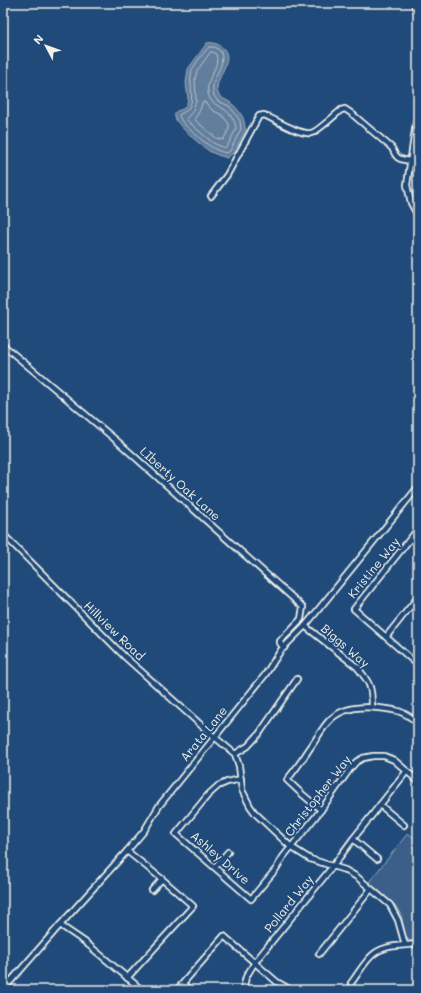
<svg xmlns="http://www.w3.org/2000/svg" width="421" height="993" viewBox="0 0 421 993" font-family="Mali,sans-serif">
<rect width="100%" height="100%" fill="#1f4a7a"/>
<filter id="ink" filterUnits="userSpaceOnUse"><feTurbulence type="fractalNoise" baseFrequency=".025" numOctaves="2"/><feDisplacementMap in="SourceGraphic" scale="8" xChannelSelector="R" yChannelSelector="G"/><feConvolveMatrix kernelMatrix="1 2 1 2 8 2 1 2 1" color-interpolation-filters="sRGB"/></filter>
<g filter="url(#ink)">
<polygon fill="#3a5f88" stroke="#97a8b8" points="408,833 418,841 418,940 410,941 406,937 401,915 395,905 369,882"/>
<path fill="#627e9d" stroke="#9cacbb" d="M 207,43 C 211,42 215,43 219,45 C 240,58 212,78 218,93 C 220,99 227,99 232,104 C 236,107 241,113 243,118 C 245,122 244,126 246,130 L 233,153 L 227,158 C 221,156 214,154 209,151 C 202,146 176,125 175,117 C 174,114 175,113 177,111 L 183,109 L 186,106 L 188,99 L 186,83 L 188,69 Z"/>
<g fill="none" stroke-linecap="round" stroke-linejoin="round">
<g stroke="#bac3ca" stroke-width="1">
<path d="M 209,47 L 215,47 L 219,50 L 221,52 L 222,58 L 221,65 L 213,84 L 213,91 L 214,96 L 218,101 L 229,106 L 234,112 L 240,121 L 241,129 L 230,151 L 226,153 C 213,150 204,142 194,133 C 188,128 182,123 179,116 L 180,114 C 200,107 187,85 192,70 C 194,65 205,51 209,47 Z"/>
<path d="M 211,52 L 213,52 L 216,54 C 221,67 205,78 208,93 C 211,105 217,104 225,110 C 231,114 236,122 236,129 C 235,131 233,135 232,137 C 230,141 228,145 225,148 L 213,143 L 191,124 L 186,119 L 193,111 L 196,101 L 195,79 L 197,71 Z"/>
<polygon points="203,102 205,102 212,110 222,115 229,124 229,129 223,140 216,138 195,120 195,118 199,112"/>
</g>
<defs>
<g id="minor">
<polyline points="414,3 418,16"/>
<polyline points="418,109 407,185 411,203 418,216"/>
<path d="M 211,196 L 227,175 L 259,116 L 264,115 C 276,120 299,135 311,133 C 317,132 335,115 341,110 L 345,109 L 351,113 L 392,148 C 397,160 399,159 411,161"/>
<polyline points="3,345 117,441 303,607 301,619 280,641 280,643 284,648"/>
<polyline points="418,529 354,609 418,665"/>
<polyline points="3,534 124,656 211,734 235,754 239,766 242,790 250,806 255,813 291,847 310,859 345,870 357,877 390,905 398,920 405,945"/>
<path d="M 305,626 L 357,667 C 370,683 372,687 372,707"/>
<polyline points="386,637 418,597"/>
<polyline points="235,754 248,746 259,734 297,679"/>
<polyline points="241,779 227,782 218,786 208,795 176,834 251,899 276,869 283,857 321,810 350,769 356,762 363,758 373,756 384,756 394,760 418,781"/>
<polyline points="380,805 404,825"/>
<path d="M 321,810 L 302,794 L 287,780 C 295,770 303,759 310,748 C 316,740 321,730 328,722 C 340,708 361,706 379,708 C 397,710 404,711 418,723"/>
<polyline points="353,839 377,859"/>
<polyline points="127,851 162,879 193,906 127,978"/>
<polyline points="215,867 228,852"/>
<polyline points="152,890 162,879"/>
<polyline points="60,925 85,942 142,990"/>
<polyline points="319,954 371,889"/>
<polyline points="417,982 418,983"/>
<path d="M 351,983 C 358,974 366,959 375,953 C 386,945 405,945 418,944"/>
<polyline points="183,984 190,990"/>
<polyline points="3,990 60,925 127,851 144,831 159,806 265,675 281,650 305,626 418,487"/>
<polyline points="177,990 224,936 277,982 291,990"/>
<polyline points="243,990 246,977 255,962 333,866 353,839 407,771"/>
</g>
</defs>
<use href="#minor" stroke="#f4f1e8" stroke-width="8"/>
<use href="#minor" stroke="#1f4a7a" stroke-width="4.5"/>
</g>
</g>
<g text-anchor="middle" stroke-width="4" stroke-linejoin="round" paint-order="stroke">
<g font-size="12" fill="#f4f1e8" stroke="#1f4a7a">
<text transform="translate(180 484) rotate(42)" y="4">LIberty Oak Lane</text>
<text transform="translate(374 568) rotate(-51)" y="4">Kristine Way</text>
<text transform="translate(114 631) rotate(44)" y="4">Hillview Road</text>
<text transform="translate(345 646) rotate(41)" y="4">Biggs Way</text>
<text transform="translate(204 734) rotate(-51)" y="4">Arata Lane</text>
<text transform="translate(318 796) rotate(-52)" y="4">Christopher Way</text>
<text transform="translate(220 858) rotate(41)" y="4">Ashley Drive</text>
<text transform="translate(289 904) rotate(-51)" y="4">Pollard Way</text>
</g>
</g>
<rect width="421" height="993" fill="none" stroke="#1f4a7a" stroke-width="16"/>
<rect x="8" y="8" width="405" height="977" fill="none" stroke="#f4f1e8" stroke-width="1.5" filter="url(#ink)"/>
<g transform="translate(46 46) rotate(311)" stroke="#1f4a7a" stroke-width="3" paint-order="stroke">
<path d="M0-3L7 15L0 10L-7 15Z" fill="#f4f1e8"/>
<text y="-6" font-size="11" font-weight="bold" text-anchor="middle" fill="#f4f1e8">N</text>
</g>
</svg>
